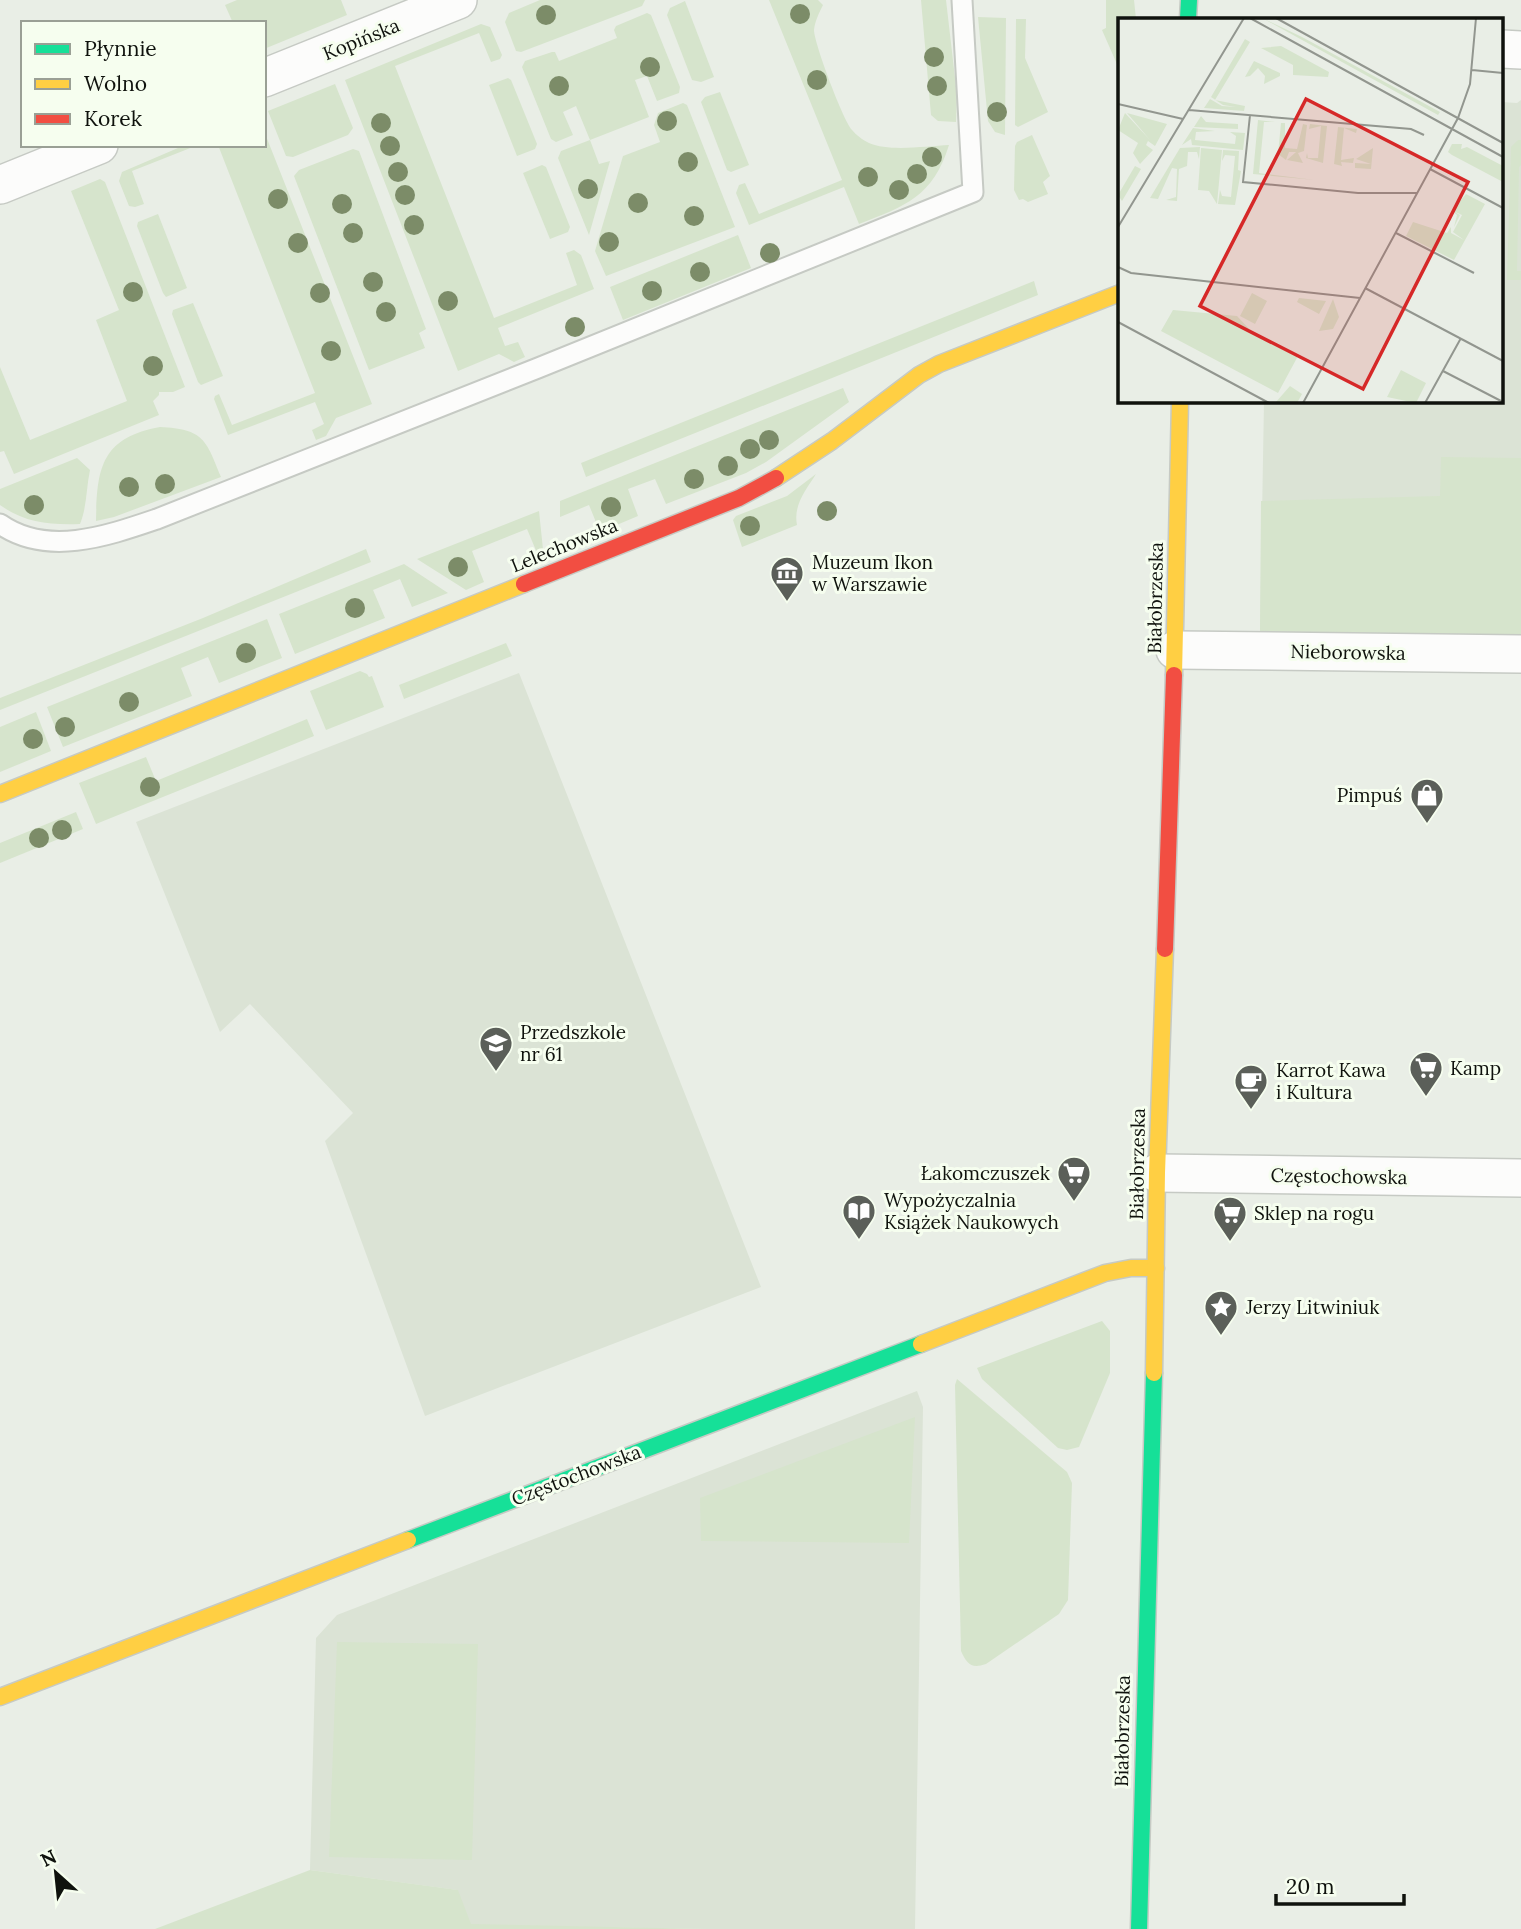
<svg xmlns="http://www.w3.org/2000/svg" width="1521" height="1929" viewBox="0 0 1521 1929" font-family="Lora,serif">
<rect width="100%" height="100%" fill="#e9eee6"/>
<g fill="#dbe3d5">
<polygon points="1521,100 1521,638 1260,634 1264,401 1502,401 1502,102 1517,103"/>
<polygon points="519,673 761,1287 425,1416 325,1141 353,1113 250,1004 220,1032 136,822"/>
<polygon points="917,1391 923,1407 915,1929 707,1929 470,1925 457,1890 310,1870 316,1638 337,1615"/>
</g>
<g fill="#d6e4cc">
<polygon points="237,0 341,0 347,15 264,49 264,23 233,23 225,5"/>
<polygon points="540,0 645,0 642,6 521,52 516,51 505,22 509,13"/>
<path d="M 769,0 L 818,0 L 823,5 C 819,13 815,21 814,30 C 814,43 843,120 852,130 C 856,135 863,140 869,143 C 889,152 927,146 949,145 C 933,197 905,206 859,224 L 844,187 L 749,225 L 736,193 L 739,185 L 745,183 L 759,214 L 842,180 Z"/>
<polygon points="921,0 946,0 957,95 956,122 938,121 931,115"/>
<polygon points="1106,0 1134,0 1136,19 1120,19 1120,71 1102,30 1106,28"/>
<polygon points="685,1 714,77 701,82 692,80 667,15 670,8"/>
<polygon points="647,13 651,15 680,87 679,93 657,101 647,76 635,80 649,117 590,140 599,164 610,161 589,235 558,158 561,151 590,140 576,106 563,112 573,135 556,142 551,139 522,67 525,61 552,52 555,52 559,61 617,38 614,30 616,26"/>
<polygon points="978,17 1006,18 1005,135 995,132 988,121"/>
<polygon points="1016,19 1026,19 1025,58 1048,112 1018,127 1015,125"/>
<polygon points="481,24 490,27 502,55 500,59 491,62 479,33 395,66 494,318 577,285 566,253 574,250 581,255 594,289 498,328 505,346 518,342 525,357 514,362 499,354 458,371 345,80"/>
<polygon points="508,78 511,80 537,144 535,149 517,156 489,85"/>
<polygon points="335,84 353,128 348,135 293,157 286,156 268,111"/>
<polygon points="720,92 749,165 731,172 727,170 701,102 705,97"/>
<polygon points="683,103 687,105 735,227 606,276 595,251 623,156 660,142 654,125 658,113"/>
<polygon points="264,131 372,404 336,418 326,436 316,440 312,430 324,424 315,402 228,435 214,399 215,396 219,394 232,425 315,393 218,145 264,145"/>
<polygon points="1032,135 1050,176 1043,182 1048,194 1028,202 1023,199 1019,200 1014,190 1015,146 1017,142"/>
<polygon points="1518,140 1521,140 1521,165 1519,167 1517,271 1521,271 1521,280 1507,280 1511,147"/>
<polygon points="185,145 198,145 132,171 144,204 135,207 129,206 119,181 122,172"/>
<polygon points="353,149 359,151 426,329 419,333 425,348 369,370 294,176 299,170"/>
<polygon points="542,165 546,167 570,227 568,232 550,239 523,173"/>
<polygon points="100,179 105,182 185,387 173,392 159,392 159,395 153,401 159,415 14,474 4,451 0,452 0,367 30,440 127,401 96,320 119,310 71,191"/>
<polygon points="158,214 187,288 166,297 163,293 137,226 138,222"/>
<polygon points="738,235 751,268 623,320 610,287"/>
<polygon points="1034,281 1038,295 586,477 581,463"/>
<polygon points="193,303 223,376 201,385 198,382 172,314 173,310"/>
<polygon points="843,388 849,402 766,462 746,473 666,504 655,479 628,489 638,516 600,532 589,505 560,517 560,501"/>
<path d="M 160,427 C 204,429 206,440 221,477 L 114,517 L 96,521 C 97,468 101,438 160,427 Z"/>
<polygon points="1441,457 1521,458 1521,638 1260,634 1261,501 1440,496"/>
<path d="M 77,458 L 90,470 C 86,489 87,507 80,524 C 50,525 25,523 0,505 L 0,489 Z"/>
<path d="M 816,474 C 806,490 793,505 797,525 L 742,547 L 733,520 L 736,516 L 787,496 Z"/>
<polygon points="539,511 544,559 540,560 527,529 472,551 484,582 466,590 417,559"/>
<polygon points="366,549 371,562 0,710 0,698 203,618"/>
<polygon points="404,564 448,593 412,607 400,579 373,590 385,618 295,654 279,614"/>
<polygon points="267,619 282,658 219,683 208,657 181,668 192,696 63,747 47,707"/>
<polygon points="506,643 512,656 404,699 399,685"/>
<polygon points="360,671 367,674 369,677 372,676 384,707 326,730 310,691"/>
<polygon points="36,712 51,751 0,772 0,727"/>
<polygon points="307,719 314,736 96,824 79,783 146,757 156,781"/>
<polygon points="76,812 83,829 0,863 0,843"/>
<polygon points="1102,1321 1110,1331 1110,1373 1079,1447 1067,1450 1058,1448 982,1379 977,1368"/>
<path d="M 957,1379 L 1067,1472 L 1072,1483 L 1068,1600 L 1059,1614 L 986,1664 C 971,1669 967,1664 961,1651 L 955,1385 Z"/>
<polygon points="915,1417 909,1543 701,1541 700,1498"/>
<polygon points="337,1642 478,1644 472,1860 329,1857"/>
<polygon points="310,1870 458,1890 471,1924 707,1929 155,1929"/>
</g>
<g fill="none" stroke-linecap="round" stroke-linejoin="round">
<defs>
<path id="lane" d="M 0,524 C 47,557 107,536 157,519 L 538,368 L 973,192 L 962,0"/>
<g id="street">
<polyline points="1502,49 1521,50"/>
<polyline points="264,78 458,0"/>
<polyline points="0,185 99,145"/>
<polyline points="1175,650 1521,654"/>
<polyline points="1157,1173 1521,1178"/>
</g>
<g id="fast">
<polyline points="1188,19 1189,0"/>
<polyline points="408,1540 921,1344"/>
<polyline points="1139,1929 1154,1373"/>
</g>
<g id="slow">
<polyline points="776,478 832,441 919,375 939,364 1120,293"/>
<polyline points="1174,675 1180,401"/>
<polyline points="0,794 524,584"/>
<polyline points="921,1344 1105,1273 1131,1268 1156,1268"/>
<polyline points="1154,1373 1157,1173 1165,949"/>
<polyline points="0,1697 408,1540"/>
</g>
<g id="jam">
<polyline points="524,584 739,498 776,478"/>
<polyline points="1165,949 1174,675"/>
</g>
</defs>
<use href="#lane" stroke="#c6cac4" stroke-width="23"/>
<use href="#street" stroke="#c6cac4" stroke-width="40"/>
<use href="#fast" stroke="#c6cac4" stroke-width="19"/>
<use href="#slow" stroke="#c6cac4" stroke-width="19"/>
<use href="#jam" stroke="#c6cac4" stroke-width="19"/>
<use href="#lane" stroke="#fcfcfb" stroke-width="19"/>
<use href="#street" stroke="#fcfcfb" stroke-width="37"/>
<use href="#fast" stroke="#16e098" stroke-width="16"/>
<use href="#slow" stroke="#ffcf43" stroke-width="16"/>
<use href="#jam" stroke="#f24e42" stroke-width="16"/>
</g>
<g fill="#7c8c68">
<circle cx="800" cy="14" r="10"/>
<circle cx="546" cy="15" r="10"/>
<circle cx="934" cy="57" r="10"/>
<circle cx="650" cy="67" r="10"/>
<circle cx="817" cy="80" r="10"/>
<circle cx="559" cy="86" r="10"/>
<circle cx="937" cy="86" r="10"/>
<circle cx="997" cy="112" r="10"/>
<circle cx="667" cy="121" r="10"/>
<circle cx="381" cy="123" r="10"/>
<circle cx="390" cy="146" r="10"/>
<circle cx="932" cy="157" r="10"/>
<circle cx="688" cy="162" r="10"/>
<circle cx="398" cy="172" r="10"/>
<circle cx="917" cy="174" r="10"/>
<circle cx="868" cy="177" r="10"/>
<circle cx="588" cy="189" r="10"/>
<circle cx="899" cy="190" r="10"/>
<circle cx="405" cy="195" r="10"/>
<circle cx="278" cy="199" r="10"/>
<circle cx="638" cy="203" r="10"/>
<circle cx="342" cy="204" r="10"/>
<circle cx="694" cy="216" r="10"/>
<circle cx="414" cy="225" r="10"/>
<circle cx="353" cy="233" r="10"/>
<circle cx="609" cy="242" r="10"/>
<circle cx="298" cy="243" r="10"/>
<circle cx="770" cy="253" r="10"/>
<circle cx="700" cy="272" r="10"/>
<circle cx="373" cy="282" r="10"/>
<circle cx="652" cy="291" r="10"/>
<circle cx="133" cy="292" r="10"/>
<circle cx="320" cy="293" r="10"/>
<circle cx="448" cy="301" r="10"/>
<circle cx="386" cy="312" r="10"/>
<circle cx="575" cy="327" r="10"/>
<circle cx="331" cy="351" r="10"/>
<circle cx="153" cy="366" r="10"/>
<circle cx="769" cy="440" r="10"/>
<circle cx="750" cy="449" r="10"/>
<circle cx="728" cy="466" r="10"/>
<circle cx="694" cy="479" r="10"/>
<circle cx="165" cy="484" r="10"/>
<circle cx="129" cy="487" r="10"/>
<circle cx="34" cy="505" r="10"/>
<circle cx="611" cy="507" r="10"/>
<circle cx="827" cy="511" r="10"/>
<circle cx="750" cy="526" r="10"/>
<circle cx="458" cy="567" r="10"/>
<circle cx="355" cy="608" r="10"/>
<circle cx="246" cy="653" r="10"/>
<circle cx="129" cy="702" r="10"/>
<circle cx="65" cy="727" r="10"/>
<circle cx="33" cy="739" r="10"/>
<circle cx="150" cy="787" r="10"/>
<circle cx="62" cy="830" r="10"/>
<circle cx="39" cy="838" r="10"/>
</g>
<defs>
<symbol id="museum-pin" viewBox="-11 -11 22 30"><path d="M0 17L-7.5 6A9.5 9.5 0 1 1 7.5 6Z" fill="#5b5f59" stroke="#f6feef"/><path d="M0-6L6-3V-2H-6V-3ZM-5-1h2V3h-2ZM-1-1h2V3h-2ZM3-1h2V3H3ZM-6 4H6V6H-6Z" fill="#fff"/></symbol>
<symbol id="shop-pin" viewBox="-11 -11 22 30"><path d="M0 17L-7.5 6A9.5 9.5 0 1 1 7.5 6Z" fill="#5b5f59" stroke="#f6feef"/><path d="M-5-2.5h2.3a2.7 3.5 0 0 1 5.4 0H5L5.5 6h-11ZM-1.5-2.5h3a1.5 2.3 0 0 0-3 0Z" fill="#fff"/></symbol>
<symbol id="school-pin" viewBox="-11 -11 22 30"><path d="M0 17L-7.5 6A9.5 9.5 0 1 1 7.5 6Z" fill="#5b5f59" stroke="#f6feef"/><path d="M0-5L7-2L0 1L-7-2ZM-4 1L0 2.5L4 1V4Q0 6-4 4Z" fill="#fff"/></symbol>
<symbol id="supermarket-pin" viewBox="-11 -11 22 30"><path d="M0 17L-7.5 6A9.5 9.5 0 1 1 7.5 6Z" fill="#5b5f59" stroke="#f6feef"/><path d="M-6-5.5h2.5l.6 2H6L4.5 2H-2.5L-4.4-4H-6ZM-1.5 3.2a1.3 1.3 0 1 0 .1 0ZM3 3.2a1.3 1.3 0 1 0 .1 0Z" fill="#fff"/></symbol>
<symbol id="cafe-pin" viewBox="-11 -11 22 30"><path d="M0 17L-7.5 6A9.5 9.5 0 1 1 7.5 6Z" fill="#5b5f59" stroke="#f6feef"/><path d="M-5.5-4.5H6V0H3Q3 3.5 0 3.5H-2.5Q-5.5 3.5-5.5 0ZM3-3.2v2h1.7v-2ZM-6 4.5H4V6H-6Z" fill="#fff"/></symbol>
<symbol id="library-pin" viewBox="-11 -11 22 30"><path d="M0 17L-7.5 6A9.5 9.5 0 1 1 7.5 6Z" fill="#5b5f59" stroke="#f6feef"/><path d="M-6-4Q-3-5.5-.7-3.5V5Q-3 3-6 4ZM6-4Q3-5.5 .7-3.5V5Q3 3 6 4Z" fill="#fff"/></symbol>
<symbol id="sight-pin" viewBox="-11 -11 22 30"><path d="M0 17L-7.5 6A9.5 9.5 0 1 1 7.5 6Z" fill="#5b5f59" stroke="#f6feef"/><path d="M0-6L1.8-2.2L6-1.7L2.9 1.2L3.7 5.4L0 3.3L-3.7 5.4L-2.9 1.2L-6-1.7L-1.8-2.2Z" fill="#fff"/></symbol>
</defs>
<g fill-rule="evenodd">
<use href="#museum-pin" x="768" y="554" width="38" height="52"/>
<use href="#shop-pin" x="1408" y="776" width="38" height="52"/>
<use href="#school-pin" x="477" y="1024" width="38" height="52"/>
<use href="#supermarket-pin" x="1407" y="1049" width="38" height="52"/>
<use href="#cafe-pin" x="1232" y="1062" width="38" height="52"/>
<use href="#supermarket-pin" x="1055" y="1154" width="38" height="52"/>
<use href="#library-pin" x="840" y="1192" width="38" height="52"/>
<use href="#supermarket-pin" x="1211" y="1194" width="38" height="52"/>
<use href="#sight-pin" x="1202" y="1288" width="38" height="52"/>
</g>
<g text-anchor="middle" stroke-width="6" stroke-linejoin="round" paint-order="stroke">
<g font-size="19" fill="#0f120d" stroke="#f6feef">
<text transform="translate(361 39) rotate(-22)" y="7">Kopińska</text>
<text transform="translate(564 545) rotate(-22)" y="7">Lelechowska</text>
<text transform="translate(1155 598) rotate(-89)" y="7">Białobrzeska</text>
<text transform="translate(1348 652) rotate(1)" y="7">Nieborowska</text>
<text transform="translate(1137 1164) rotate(-89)" y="7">Białobrzeska</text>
<text transform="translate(1339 1176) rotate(1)" y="7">Częstochowska</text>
<text transform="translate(576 1475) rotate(-21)" y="7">Częstochowska</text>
<text transform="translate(1122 1731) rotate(-89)" y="7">Białobrzeska</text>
</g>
<g font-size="19" fill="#0f120d" stroke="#f6feef" text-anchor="start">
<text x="812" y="569">Muzeum Ikon<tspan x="812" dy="22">w Warszawie</tspan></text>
<text x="1402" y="802" text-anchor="end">Pimpuś</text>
<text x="520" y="1039">Przedszkole<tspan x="520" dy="22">nr 61</tspan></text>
<text x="1450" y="1075">Kamp</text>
<text x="1276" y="1077">Karrot Kawa<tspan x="1276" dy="22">i Kultura</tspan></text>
<text x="1050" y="1180" text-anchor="end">Łakomczuszek</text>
<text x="884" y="1207">Wypożyczalnia<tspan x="884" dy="22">Książek Naukowych</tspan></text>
<text x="1254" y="1220">Sklep na rogu</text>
<text x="1246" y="1314">Jerzy Litwiniuk</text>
</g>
</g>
<g transform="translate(1118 18)">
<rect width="385" height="385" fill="#e9eee6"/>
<path d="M 146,1 L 184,19 L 322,94 L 320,97 ZM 127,21 L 132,24 L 97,82 L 127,88 L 126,93 L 86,90 L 92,81 L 104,88 L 118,89 L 105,87 L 93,79 ZM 163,28 L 211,54 L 210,59 L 175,57 L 175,47 L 143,30 ZM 136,43 L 162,55 L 162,58 L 146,66 L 147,58 L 140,50 L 132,58 L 127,59 ZM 7,95 L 32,122 L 9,95 L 49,106 L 37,128 L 30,123 L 28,127 L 35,132 L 22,146 L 15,135 L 20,125 L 0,112 ZM 83,98 L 88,104 L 120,106 L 120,111 L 76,109 ZM 140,102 L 157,104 L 146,104 L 141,155 L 197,162 L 135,156 ZM 163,105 L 167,105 L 167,130 L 179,131 L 185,106 L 189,107 L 186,133 L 180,135 L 185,145 L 169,142 L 178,134 L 171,134 L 168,142 L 160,136 ZM 192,106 L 209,108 L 205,145 L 188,140 L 189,135 L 190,140 L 200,140 L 203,108 L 191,111 ZM 220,109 L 239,111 L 238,115 L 226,110 L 223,142 L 236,140 L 235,145 L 223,144 L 224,148 L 216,146 ZM 75,110 L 97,113 L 78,114 L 77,122 L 117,126 L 118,118 L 112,114 L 127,115 L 125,132 L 74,127 L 73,121 L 64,127 ZM 334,126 L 344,126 L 343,131 L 349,129 L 385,148 L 385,164 L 334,137 L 330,134 ZM 82,129 L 81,141 L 79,134 L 70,134 L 69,148 L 61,151 L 59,183 L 48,182 L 58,179 L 59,151 L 54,150 L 40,181 L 32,180 L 62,130 ZM 83,130 L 104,132 L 99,186 L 91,173 L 80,172 ZM 255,130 L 253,151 L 237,150 L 237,145 L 253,146 L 238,141 ZM 105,132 L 121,133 L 120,152 L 123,153 L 117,187 L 100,186 L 102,172 L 104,178 L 113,179 L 117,138 L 107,137 L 104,143 ZM 17,148 L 23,151 L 4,183 L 0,177 ZM 348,176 L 367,186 L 336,242 L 288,218 L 295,204 L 329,215 L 333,209 L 333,215 L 346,222 L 335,214 L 344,197 L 335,193 L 342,197 L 336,209 L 339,197 L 334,193 ZM 134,275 L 149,283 L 137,306 L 122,298 ZM 181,280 L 208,283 L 201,296 L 179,284 ZM 215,281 L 221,299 L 215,311 L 201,313 ZM 55,292 L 119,298 L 133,313 L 180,338 L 160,375 L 43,313 ZM 283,352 L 308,365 L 298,385 L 269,379 ZM 172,368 L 184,376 L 179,385 L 158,384 Z" fill="#d6e4cc"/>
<path fill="none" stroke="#92968f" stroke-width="2" d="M 132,0 L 385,139M 158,0 L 385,125M 354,52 L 385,55M 0,86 L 65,101M 71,92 L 293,111 L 306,117M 132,97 L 125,164 L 240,175 L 299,175M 312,151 L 385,190M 0,209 L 126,0M 278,215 L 356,255M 0,249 L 13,255 L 242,280M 247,270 L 385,343M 0,304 L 151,385M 325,353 L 385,384M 185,385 L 340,100 L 352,66 L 358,0M 307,385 L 343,320"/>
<path fill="#d62828" fill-opacity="0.15" stroke="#d62828" stroke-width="3.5" d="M 188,81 L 350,164 L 245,371 L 82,288 Z"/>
<rect width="385" height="385" fill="none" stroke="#0f120d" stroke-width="3.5"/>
</g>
<rect x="21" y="21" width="245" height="126" fill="#f6feef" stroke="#9aa095" stroke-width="2"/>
<rect x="35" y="44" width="35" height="10" fill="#16e098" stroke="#9aa095" stroke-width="2"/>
<text x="84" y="56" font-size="21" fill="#0f120d">Płynnie</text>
<rect x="35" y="79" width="35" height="10" fill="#ffcf43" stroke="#9aa095" stroke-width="2"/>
<text x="84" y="91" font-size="21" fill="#0f120d">Wolno</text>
<rect x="35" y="114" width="35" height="10" fill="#f24e42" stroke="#9aa095" stroke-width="2"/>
<text x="84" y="126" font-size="21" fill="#0f120d">Korek</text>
<g transform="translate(56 1873) rotate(333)" stroke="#f6feef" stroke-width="5" paint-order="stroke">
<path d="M0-5L12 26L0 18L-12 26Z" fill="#0f120d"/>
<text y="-10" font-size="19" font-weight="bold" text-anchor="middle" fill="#0f120d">N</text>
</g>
<path d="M1276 1894v10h128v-10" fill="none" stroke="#0f120d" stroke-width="3.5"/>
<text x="1286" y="1894" font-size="21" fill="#0f120d" stroke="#f6feef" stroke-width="5" paint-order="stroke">20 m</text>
</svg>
